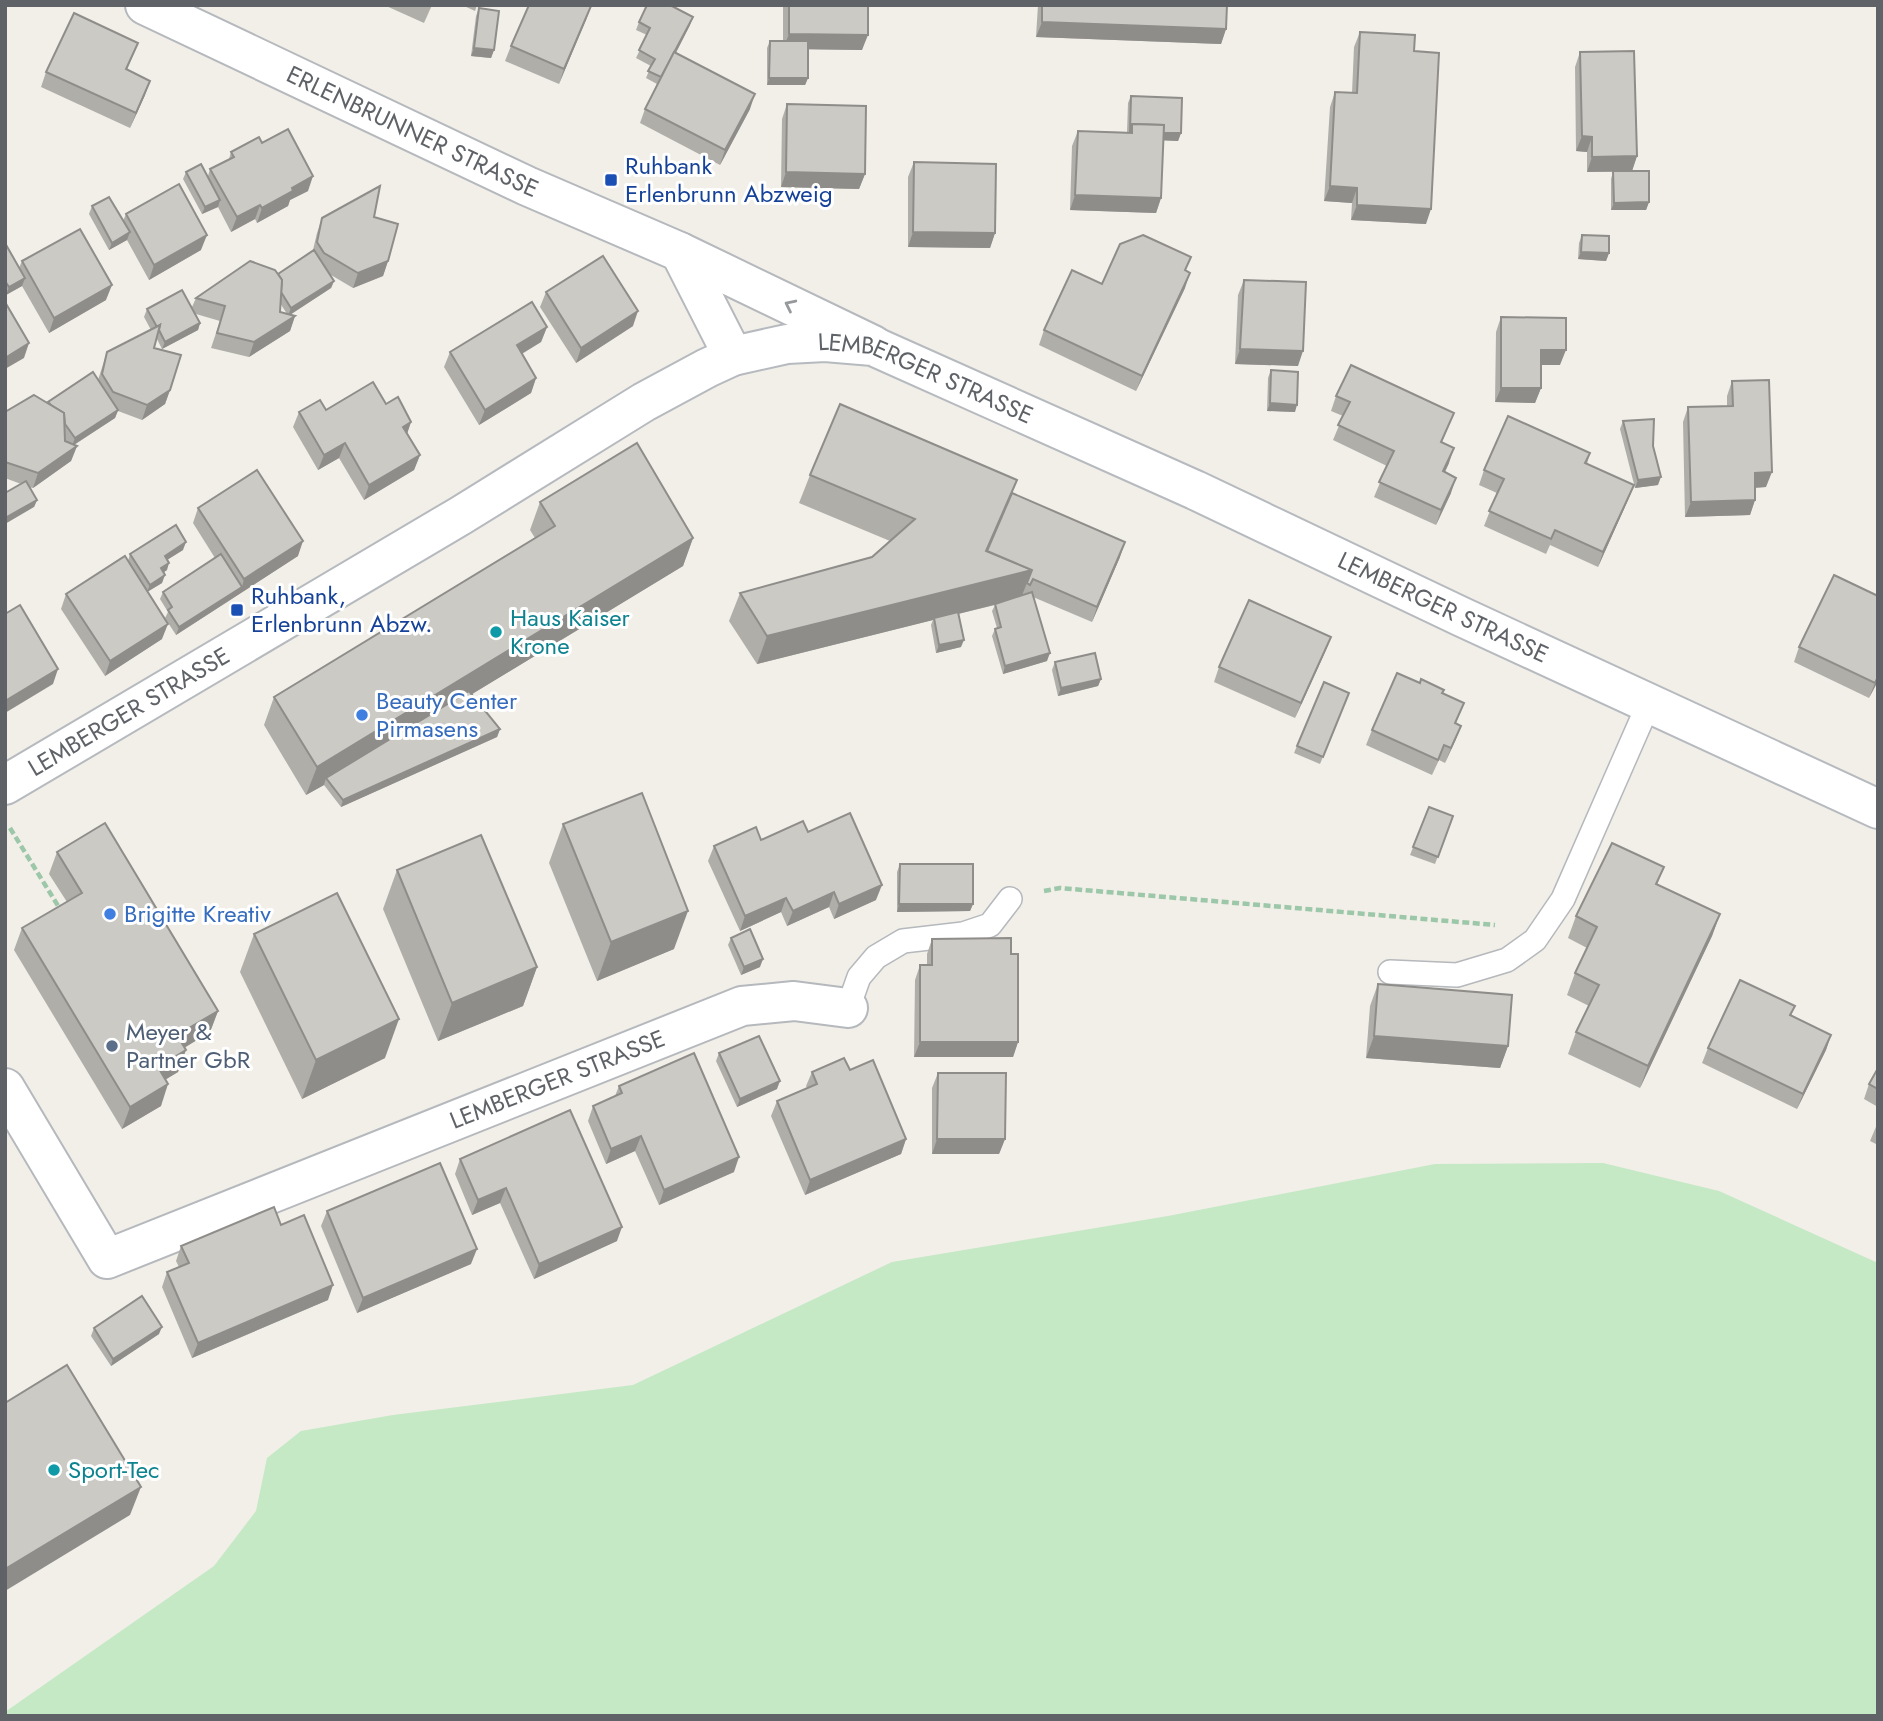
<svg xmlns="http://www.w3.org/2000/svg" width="1883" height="1721" viewBox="0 0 1883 1721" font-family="Jost,sans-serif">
<rect width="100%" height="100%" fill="#f1efe8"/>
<polygon fill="#c5e8c5" points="1603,1163 1719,1191 1878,1263 1878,1716 5,1716 5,1712 214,1566 256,1511 267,1458 301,1431 393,1415 633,1385 892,1262 1168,1216 1435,1164"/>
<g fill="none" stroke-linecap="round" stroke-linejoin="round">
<defs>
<g id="service">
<polyline points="1390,972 1457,975 1507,960 1535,940 1563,899 1649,703"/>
<polyline points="848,1008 859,977 876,957 903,941 963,934 990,925 1010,899"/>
</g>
<g id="minor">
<path id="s1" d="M 5,1088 L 107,1259 L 742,1006 L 794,1001 L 848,1008"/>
</g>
<g id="tertiary">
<path id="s2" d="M 145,5 L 527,186 L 680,252 L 873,345"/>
<polyline points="680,252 733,356"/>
</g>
<g id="secondary">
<path id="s3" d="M 5,785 L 460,516 L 644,402 L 707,368 L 733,356 L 787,344 L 825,342 L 873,346 L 1195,490 L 1462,617 L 1878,809"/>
</g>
</defs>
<use href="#service" stroke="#b5b8bc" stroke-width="26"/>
<use href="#minor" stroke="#b5b8bc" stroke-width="42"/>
<use href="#tertiary" stroke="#b5b8bc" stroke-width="42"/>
<use href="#secondary" stroke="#b6babf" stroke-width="42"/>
<g stroke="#9cc7a9" stroke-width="4.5" stroke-dasharray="7 3.5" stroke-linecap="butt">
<polyline points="10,828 60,909"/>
<polyline points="1044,891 1060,888 1495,925"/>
</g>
<use href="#service" stroke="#fff" stroke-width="23"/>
<use href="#minor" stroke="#fff" stroke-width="38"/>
<use href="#tertiary" stroke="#fff" stroke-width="38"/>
<use href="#secondary" stroke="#fff" stroke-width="38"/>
</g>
<g fill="#afaea9" fill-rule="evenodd">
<polygon points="384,5 432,5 424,23"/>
<polygon points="462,5 477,5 475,11"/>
<polygon points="783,5 868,5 862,50 808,49 808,78 805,85 767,85 767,48 770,41 783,41"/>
<polygon points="1038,5 1227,5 1226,29 1221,44 1036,37"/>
<polygon points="591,6 559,84 505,61 511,46"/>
<polygon points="479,8 494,50 491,58 471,56 476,16"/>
<polygon points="639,22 690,25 676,53 750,109 720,165 640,123 645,109 657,84 646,78 651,66 636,58 647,35 636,30"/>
<polygon points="1360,32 1414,51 1426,224 1351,220 1352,203 1324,201 1330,107 1335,92 1352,93 1354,47"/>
<polygon points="138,43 127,70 145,95 130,128 41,87 46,72"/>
<polygon points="1580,52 1637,156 1632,171 1649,202 1646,210 1611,210 1611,179 1613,172 1587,172 1587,152 1576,151 1575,67"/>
<polygon points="1131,96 1181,133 1178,141 1163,140 1161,198 1156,213 1070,210 1072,146 1078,131 1127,132 1128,103"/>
<polygon points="787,104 865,174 859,189 781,187 782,119"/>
<polygon points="262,143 308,191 290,200 288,206 257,223 255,219 231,232 218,207 202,214 183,179 186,172 208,176 210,169 229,159 231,152"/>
<polygon points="914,162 995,233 990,248 908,247 908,177"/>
<polygon points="92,206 123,221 126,214 201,250 149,280 127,240 109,250 89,214"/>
<path d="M 374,217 L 388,261 L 383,276 L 353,288 L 331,275 L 334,281 L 331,288 L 290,315 L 295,316 L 290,331 L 249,357 L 211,348 L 220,321 L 196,314 L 200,323 L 198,330 L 162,349 L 157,339 L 154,348 L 170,390 L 165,404 L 142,420 L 118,411 L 115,418 L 74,445 L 77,446 L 71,461 L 33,488 L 29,487 L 37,500 L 34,507 L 21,484 L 5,478 L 5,412 L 48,403 L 48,402 L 98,380 L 107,352 L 151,330 L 144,317 L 147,309 L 192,307 L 196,298 L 278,274 L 313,250 L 317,233 L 322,218 ZM 280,303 L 287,314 L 280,312 Z"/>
<polygon points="1582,235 1609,253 1606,261 1578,259 1579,243"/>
<polygon points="5,243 19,268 22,261 106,300 49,333 22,286 6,295 5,294"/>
<polygon points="1186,271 1185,288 1136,391 1039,345 1044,330 1102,284"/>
<polygon points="1244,280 1298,366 1235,364 1238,295"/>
<polygon points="546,292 633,326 576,363 540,307"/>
<polygon points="1501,317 1560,365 1541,365 1541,388 1535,403 1495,402 1496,332"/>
<polygon points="547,327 541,342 522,354 536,378 531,393 479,425 444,367 450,352"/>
<polygon points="1271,370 1295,412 1267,411 1268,378"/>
<polygon points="1732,381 1766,487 1755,488 1755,500 1750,515 1685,517 1683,422 1688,407 1727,406 1727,396"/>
<polygon points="1336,396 1454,413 1442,442 1449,463 1445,472 1451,493 1436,525 1374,497 1387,466 1333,440 1343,416 1331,411"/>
<polygon points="386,404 411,422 407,433 420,455 414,470 364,500 339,458 318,470 293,427 299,412"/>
<polygon points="1623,421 1658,485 1635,488 1620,429"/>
<polygon points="1590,453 1587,464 1634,485 1628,500 1598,567 1550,545 1546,554 1484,526 1497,493 1479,485 1484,470"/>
<polygon points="810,475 1017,480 1012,493 1120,557 1092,622 1033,597 1047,661 1003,674 992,636 995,629 997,628 992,611 995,605 958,614 961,647 936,653 931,625 933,620 757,664 729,621 740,593 872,557 890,541 799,503"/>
<polygon points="540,502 693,538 683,566 472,694 500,729 497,737 341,807 324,785 306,795 264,725 274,697 535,538 530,530"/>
<polygon points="198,508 298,556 176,635 165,618 168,612 160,599 163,592 215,558 193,523"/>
<polygon points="183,550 167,560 167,570 164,572 162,583 147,592 162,639 105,676 61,609 66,594 128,561 130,554"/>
<polygon points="1331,637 1325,652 1295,718 1214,682 1219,667"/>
<polygon points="1799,647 1878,681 1869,698 1794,662"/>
<polygon points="1055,662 1101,679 1098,686 1058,696 1052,670"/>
<polygon points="1324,682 1349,693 1320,764 1294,753"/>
<polygon points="1420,683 1444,690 1442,694 1464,703 1456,723 1461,726 1455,741 1445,763 1439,760 1432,775 1366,745 1372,730"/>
<polygon points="1429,807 1453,816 1435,864 1410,855"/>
<polygon points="563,824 674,949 597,981 549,863"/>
<polygon points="808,832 876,900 834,919 829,907 787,926 781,912 740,931 708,861 714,846 761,840"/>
<polygon points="57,852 218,1011 210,1032 184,1048 178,1072 166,1079 161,1106 122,1129 14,950 22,928 67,902 49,874"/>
<polygon points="900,864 973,904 970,911 897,912 897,872"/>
<polygon points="1664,867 1657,885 1720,914 1712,936 1640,1088 1568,1054 1576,1032 1589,1006 1567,995 1575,973 1587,948 1568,938 1576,916"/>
<polygon points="397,870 537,967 523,1006 438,1041 383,909"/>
<polygon points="254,934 385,1058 302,1099 240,972"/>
<polygon points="731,938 760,967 741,975 728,945"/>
<polygon points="932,939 1011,954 1018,1042 1013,1057 914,1057 915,980 920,965 927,965 927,954"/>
<polygon points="1378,984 1508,1046 1500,1068 1366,1058 1370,1006"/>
<polygon points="1795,1006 1791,1016 1831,1035 1826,1050 1797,1109 1702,1063 1708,1048"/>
<polygon points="719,1053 777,1089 737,1107 716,1061"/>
<polygon points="1878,1068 1878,1107 1864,1099 1869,1084"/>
<polygon points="850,1070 906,1139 901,1154 805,1195 771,1116 777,1101 807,1088 806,1086 812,1072"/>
<polygon points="938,1073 1005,1139 999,1154 932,1154 932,1088"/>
<polygon points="619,1086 734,1172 659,1205 635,1151 606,1164 588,1121 593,1106 615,1096"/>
<polygon points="1878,1122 1878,1145 1870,1141"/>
<polygon points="460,1159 617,1241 534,1279 500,1203 472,1215 455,1174"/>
<polygon points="327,1211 471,1264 357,1313 321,1226"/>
<polygon points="281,1225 328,1300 192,1358 162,1287 167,1272 179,1267 176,1261 181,1246"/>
<polygon points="94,1328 159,1334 111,1366 91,1336"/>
</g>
<g fill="#8f8d8a">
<polygon points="591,6 586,20 559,84 564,69"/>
<polygon points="693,17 690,25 659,85 662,78"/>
<polygon points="1042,22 1226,29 1221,44 1036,37"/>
<polygon points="789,34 868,35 862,50 783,49"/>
<polygon points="474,48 494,50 491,58 471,56"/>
<polygon points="769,78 808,78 805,85 767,85"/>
<polygon points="150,81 145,95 130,128 136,113"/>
<polygon points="755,94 750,109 720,165 725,150"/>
<polygon points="1132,132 1181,133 1178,141 1129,139"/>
<polygon points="1582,136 1592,137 1587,152 1576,151"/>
<polygon points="1637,156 1632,171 1587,172 1592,157"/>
<polygon points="786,172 865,174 859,189 781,187"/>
<polygon points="313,176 308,191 290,200 288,206 257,223 262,208 292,188"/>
<polygon points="1330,186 1357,188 1352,203 1324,201"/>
<polygon points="1075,195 1161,198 1156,213 1070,210"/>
<polygon points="220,200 218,207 202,214 205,207"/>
<polygon points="1649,202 1646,210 1611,210 1614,203"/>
<polygon points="260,205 255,219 231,232 237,217"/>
<polygon points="1357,205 1431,209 1426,224 1351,220"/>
<polygon points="130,232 127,240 109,250 112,243"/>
<polygon points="913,232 995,233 990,248 908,247"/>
<polygon points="207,235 201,250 149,280 154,265"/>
<polygon points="1581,252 1609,253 1606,261 1578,259"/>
<polygon points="388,261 383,276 353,288 358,273"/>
<polygon points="1190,273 1185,288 1136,391 1142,376"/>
<polygon points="25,278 22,286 6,295 9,287"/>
<polygon points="334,281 331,288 288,316 291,308"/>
<polygon points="112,285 106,300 49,333 54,318"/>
<polygon points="638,311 633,326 576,363 581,348"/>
<polygon points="295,316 290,331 249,357 254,342"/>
<polygon points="200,323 198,330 162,349 165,342"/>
<polygon points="547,327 541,342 511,360 517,345"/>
<polygon points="29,343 24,358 5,369 5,358"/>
<polygon points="1240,349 1303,351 1298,366 1235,364"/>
<polygon points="1541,350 1566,350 1560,365 1535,365"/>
<polygon points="536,378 531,393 479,425 485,410"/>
<polygon points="1501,388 1541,388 1535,403 1495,402"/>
<polygon points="170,390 165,404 142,420 147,405"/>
<polygon points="1270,403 1297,405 1295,412 1267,411"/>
<polygon points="118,410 115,418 72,446 75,438"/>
<polygon points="411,422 406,437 403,427"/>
<polygon points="345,443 339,458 318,470 324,455"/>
<polygon points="77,446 71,461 33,488 38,473"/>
<polygon points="1454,448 1449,463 1438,486 1443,471"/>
<polygon points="420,455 414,470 364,500 369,485"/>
<polygon points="1772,472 1766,487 1749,488 1755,473"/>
<polygon points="1661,477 1658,485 1635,488 1638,480"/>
<polygon points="1456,478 1451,493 1436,525 1441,510"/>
<polygon points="1634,485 1628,500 1598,567 1603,552"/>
<polygon points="37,500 34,507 5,524 5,518"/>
<polygon points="1755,500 1750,515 1685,517 1691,502"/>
<polygon points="693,538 683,566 329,781 326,778 324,785 306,795 317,767"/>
<polygon points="303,541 298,556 176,635 179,627 242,587 244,579"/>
<polygon points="186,542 183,550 162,563 165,556"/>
<polygon points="1125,542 1120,557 1092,622 1097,607"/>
<polygon points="169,563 167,570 158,576 161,568"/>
<polygon points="1032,570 1021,598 934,620 934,618 933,620 757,664 767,636"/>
<polygon points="165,575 162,583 147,592 150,585"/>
<polygon points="168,624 162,639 105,676 110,661"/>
<polygon points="1331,637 1325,652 1295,718 1301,703"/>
<polygon points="964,640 961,647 936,653 939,645"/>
<polygon points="1050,653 1047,661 1003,674 1005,666"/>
<polygon points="58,669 53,684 5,713 5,701"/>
<polygon points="1878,677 1878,681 1869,698 1875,683"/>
<polygon points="1101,679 1098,686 1058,696 1061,688"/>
<polygon points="1461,726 1455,741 1445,763 1451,748"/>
<polygon points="500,729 497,737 341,807 343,800"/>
<polygon points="882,885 876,900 834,919 839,904"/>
<polygon points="834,892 829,907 787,926 793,911"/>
<polygon points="786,898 781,912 740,931 745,916"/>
<polygon points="899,904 973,904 970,911 897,912"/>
<polygon points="688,911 674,949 597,981 611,942"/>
<polygon points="1720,914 1712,936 1640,1088 1648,1066"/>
<polygon points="763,959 760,967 741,975 744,967"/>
<polygon points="537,967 523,1006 438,1041 452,1003"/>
<polygon points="218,1011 210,1032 169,1057 177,1035"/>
<polygon points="399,1019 385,1058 302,1099 316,1060"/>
<polygon points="1831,1035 1826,1050 1797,1109 1803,1094"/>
<polygon points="1374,1036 1508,1046 1500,1068 1366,1058"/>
<polygon points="920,1042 1018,1042 1013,1057 914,1057"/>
<polygon points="186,1050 178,1072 150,1089 158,1067"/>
<polygon points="780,1081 777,1089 737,1107 740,1099"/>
<polygon points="168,1084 161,1106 122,1129 130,1107"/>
<polygon points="641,1136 635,1151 606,1164 611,1149"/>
<polygon points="906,1139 901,1154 805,1195 810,1180"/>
<polygon points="937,1139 1005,1139 999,1154 932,1154"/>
<polygon points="739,1157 734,1172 659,1205 664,1190"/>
<polygon points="506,1188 500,1203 472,1215 478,1200"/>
<polygon points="622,1227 617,1241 534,1279 539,1264"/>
<polygon points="477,1249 471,1264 357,1313 363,1298"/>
<polygon points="333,1285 328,1300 192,1358 198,1343"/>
<polygon points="162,1327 159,1334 111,1366 113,1359"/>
<polygon points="141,1487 130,1515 5,1591 5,1569"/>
</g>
<g fill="#cccac5" stroke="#8f8d8a" stroke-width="2">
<polygon points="529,5 591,6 564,69 511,46"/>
<polygon points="647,5 670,5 693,17 661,77 648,71 655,59 639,50 650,28 639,22"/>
<polygon points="789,5 868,5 868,35 789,34"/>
<polygon points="1042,5 1227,5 1226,29 1042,22"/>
<polygon points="479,8 499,11 494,50 474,48"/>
<polygon points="74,13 138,43 126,69 150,81 136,113 46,72"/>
<polygon points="1360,32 1415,35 1414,51 1439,53 1431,209 1357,205 1357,188 1330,186 1335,92 1357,93"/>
<polygon points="770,41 808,41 808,78 769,78"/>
<polygon points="1634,51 1637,156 1592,157 1592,137 1582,136 1580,52"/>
<polygon points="674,52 755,94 725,150 645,109"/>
<polygon points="1131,96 1182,98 1181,133 1163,133 1164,125 1132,124 1130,132"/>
<polygon points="787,104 866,106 865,174 786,172"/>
<polygon points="1132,124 1164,125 1161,198 1075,195 1078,131 1132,133"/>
<polygon points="288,129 313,176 292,188 293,191 262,208 260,205 237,217 210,169 234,157 231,152 259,137 262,143"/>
<polygon points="914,162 996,164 995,233 913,232"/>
<polygon points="201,164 220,200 205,207 186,172"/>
<polygon points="1613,171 1649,171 1649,202 1614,203"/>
<polygon points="179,184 207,235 154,265 126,214"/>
<polygon points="380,186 374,217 398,224 388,261 358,273 324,253 317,242 322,218"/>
<polygon points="109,197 130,232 112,243 92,206"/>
<polygon points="80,229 112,285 54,318 22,261"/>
<polygon points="1143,235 1191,257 1185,270 1190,273 1142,376 1044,330 1072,270 1102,284 1120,244"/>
<polygon points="1582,235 1609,236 1609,253 1581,252"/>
<polygon points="5,243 25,278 9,287 5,281"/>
<polygon points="314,250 334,281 291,308 281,292 282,280 278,274"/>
<polygon points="603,256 638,311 581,348 546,292"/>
<polygon points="250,261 275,270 282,280 280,312 295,316 254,342 217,333 225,306 196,298"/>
<polygon points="1244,280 1306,282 1303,351 1240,349"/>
<polygon points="182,290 200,323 165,342 159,330 160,325 157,327 147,309"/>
<polygon points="5,302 29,343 5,358"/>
<polygon points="532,302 547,327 517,345 536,378 485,410 450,352"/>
<polygon points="1501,317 1566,318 1566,350 1541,350 1541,388 1501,388"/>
<polygon points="160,325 154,348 181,355 170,390 147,405 113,392 102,374 107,352"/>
<polygon points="1351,365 1454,413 1441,442 1454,448 1443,471 1456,478 1441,510 1379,482 1394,451 1338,425 1350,402 1336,396"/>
<polygon points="1271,370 1298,372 1297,405 1270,403"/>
<polygon points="93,372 118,410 75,438 65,424 64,413 51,405 48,402"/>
<polygon points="1769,380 1772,472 1755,473 1755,500 1691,502 1688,407 1733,406 1732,381"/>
<polygon points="373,382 386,404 398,397 411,422 403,427 420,455 369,485 345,443 324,455 299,412 320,400 326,410"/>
<polygon points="34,395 64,413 65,441 77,446 38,473 5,462 5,412"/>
<polygon points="840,404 1017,480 986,551 1032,570 767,636 740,593 872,557 915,519 810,475"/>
<polygon points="1508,416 1590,453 1585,463 1634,485 1603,552 1555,530 1551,539 1489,511 1504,479 1484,470"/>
<polygon points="1654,419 1653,446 1661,477 1638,480 1623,421"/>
<polygon points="637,443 693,538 317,767 274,697 555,526 540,502"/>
<polygon points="257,470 303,541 244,579 198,508"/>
<polygon points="26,481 37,500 5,518 5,493"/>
<polygon points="1012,493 1125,542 1097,607 1033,579 1030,585 1027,583 1032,570 987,551"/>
<polygon points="176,525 186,542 165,556 169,563 161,568 165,575 150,585 130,554"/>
<polygon points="221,554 242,587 179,627 168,610 172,607 163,592"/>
<polygon points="125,556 168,624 110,661 66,594"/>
<polygon points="1834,575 1878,596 1878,677 1875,683 1799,647"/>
<polygon points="1032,592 1050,653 1005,666 995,629 1001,627 995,604"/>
<polygon points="1249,600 1331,637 1301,703 1219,667"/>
<polygon points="20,605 58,669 5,701 5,614"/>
<polygon points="958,612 964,640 939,645 934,618"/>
<polygon points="1095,653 1101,679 1061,688 1055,662"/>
<polygon points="1397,673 1420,683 1421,679 1444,690 1442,693 1464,703 1455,723 1461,726 1451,748 1444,745 1438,760 1372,730"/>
<polygon points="1324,682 1349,693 1323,757 1297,746"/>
<polygon points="469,691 500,729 343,800 326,778"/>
<polygon points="642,793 688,911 611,942 563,824"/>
<polygon points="1429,807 1453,816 1438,857 1413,847"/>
<polygon points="850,813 882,885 839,904 834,892 793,911 786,898 745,916 714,846 756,827 761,840 803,821 808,832"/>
<polygon points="105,823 218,1011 177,1035 186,1050 158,1067 168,1084 130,1107 22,928 82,893 57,852"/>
<polygon points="481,835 537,967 452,1003 397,870"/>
<polygon points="1612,843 1664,867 1656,884 1720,914 1648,1066 1576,1032 1599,985 1575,973 1597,927 1576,916"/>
<polygon points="900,864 973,864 973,904 899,904"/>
<polygon points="337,893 399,1019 316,1060 254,934"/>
<polygon points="750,929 763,959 744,967 731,938"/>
<polygon points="1011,938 1011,954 1018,954 1018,1042 920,1042 920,965 932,965 932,939"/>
<polygon points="1740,980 1795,1006 1790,1015 1831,1035 1803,1094 1708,1048"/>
<polygon points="1378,984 1512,995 1508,1046 1374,1036"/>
<polygon points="759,1036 780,1081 740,1099 719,1053"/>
<polygon points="694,1053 739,1157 664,1190 641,1136 611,1149 593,1106 622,1093 619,1086"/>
<polygon points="844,1058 850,1070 873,1060 906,1139 810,1180 777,1101 817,1084 812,1072"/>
<polygon points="1878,1068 1878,1089 1869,1084"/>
<polygon points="938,1073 1006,1073 1005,1139 937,1139"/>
<polygon points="570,1110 622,1227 539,1264 506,1188 478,1200 460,1159"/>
<polygon points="440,1163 477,1249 363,1298 327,1211"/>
<polygon points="274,1207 281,1225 304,1215 333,1285 198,1343 167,1272 189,1263 181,1246"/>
<polygon points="142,1296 162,1327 113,1359 94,1328"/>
<polygon points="67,1365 141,1487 5,1569 5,1403"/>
</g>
<defs><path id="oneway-chevron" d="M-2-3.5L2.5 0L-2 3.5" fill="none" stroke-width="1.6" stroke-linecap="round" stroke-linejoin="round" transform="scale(1.75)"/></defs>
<use stroke="#979a9d" href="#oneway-chevron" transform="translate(790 305) rotate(-154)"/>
<g fill="#1a4fb4" stroke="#fff" stroke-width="2.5">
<rect x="604" y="173" width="14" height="14" rx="3.5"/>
<rect x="230" y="603" width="14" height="14" rx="3.5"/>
</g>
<g fill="#0f9aa8" stroke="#fff" stroke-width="2.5">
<circle cx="496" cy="632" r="7"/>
<circle cx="54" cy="1470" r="7"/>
</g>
<g fill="#3f7fe0" stroke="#fff" stroke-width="2.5">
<circle cx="362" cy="715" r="7"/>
<circle cx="110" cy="914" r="7"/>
</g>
<circle fill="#5c6f8a" stroke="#fff" stroke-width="2.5" cx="112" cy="1046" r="7"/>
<g text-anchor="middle" stroke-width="6" stroke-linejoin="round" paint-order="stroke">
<g font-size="24" fill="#5f6368" stroke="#fff">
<text dy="8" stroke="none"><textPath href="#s2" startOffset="296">ERLENBRUNNER STRASSE</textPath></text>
<text dy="8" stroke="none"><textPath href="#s3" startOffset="1046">LEMBERGER STRASSE</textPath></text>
<text dy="8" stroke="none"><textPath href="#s3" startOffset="1614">LEMBERGER STRASSE</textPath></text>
<text dy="8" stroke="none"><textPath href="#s3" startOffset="144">LEMBERGER STRASSE</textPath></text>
<text dy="8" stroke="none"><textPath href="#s1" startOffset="684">LEMBERGER STRASSE</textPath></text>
</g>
<g font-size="24" fill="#164399" stroke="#fff" text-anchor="start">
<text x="625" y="174">Ruhbank<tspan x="625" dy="28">Erlenbrunn Abzweig</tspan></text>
<text x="251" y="604">Ruhbank,<tspan x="251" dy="28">Erlenbrunn Abzw.</tspan></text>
</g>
<g font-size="24" fill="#0d838f" stroke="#fff" text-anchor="start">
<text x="510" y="626">Haus Kaiser<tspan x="510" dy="28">Krone</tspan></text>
<text x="68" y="1478">Sport-Tec</text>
</g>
<g font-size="24" fill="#366cbe" stroke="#fff" text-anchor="start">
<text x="376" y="709">Beauty Center<tspan x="376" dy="28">Pirmasens</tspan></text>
<text x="124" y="922">Brigitte Kreativ</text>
</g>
<g font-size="24" fill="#4e5e75" stroke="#fff" text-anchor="start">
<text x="126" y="1040">Meyer &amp;<tspan x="126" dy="28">Partner GbR</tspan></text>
</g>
</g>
<rect width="1883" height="1721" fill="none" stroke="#5f6368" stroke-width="14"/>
</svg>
